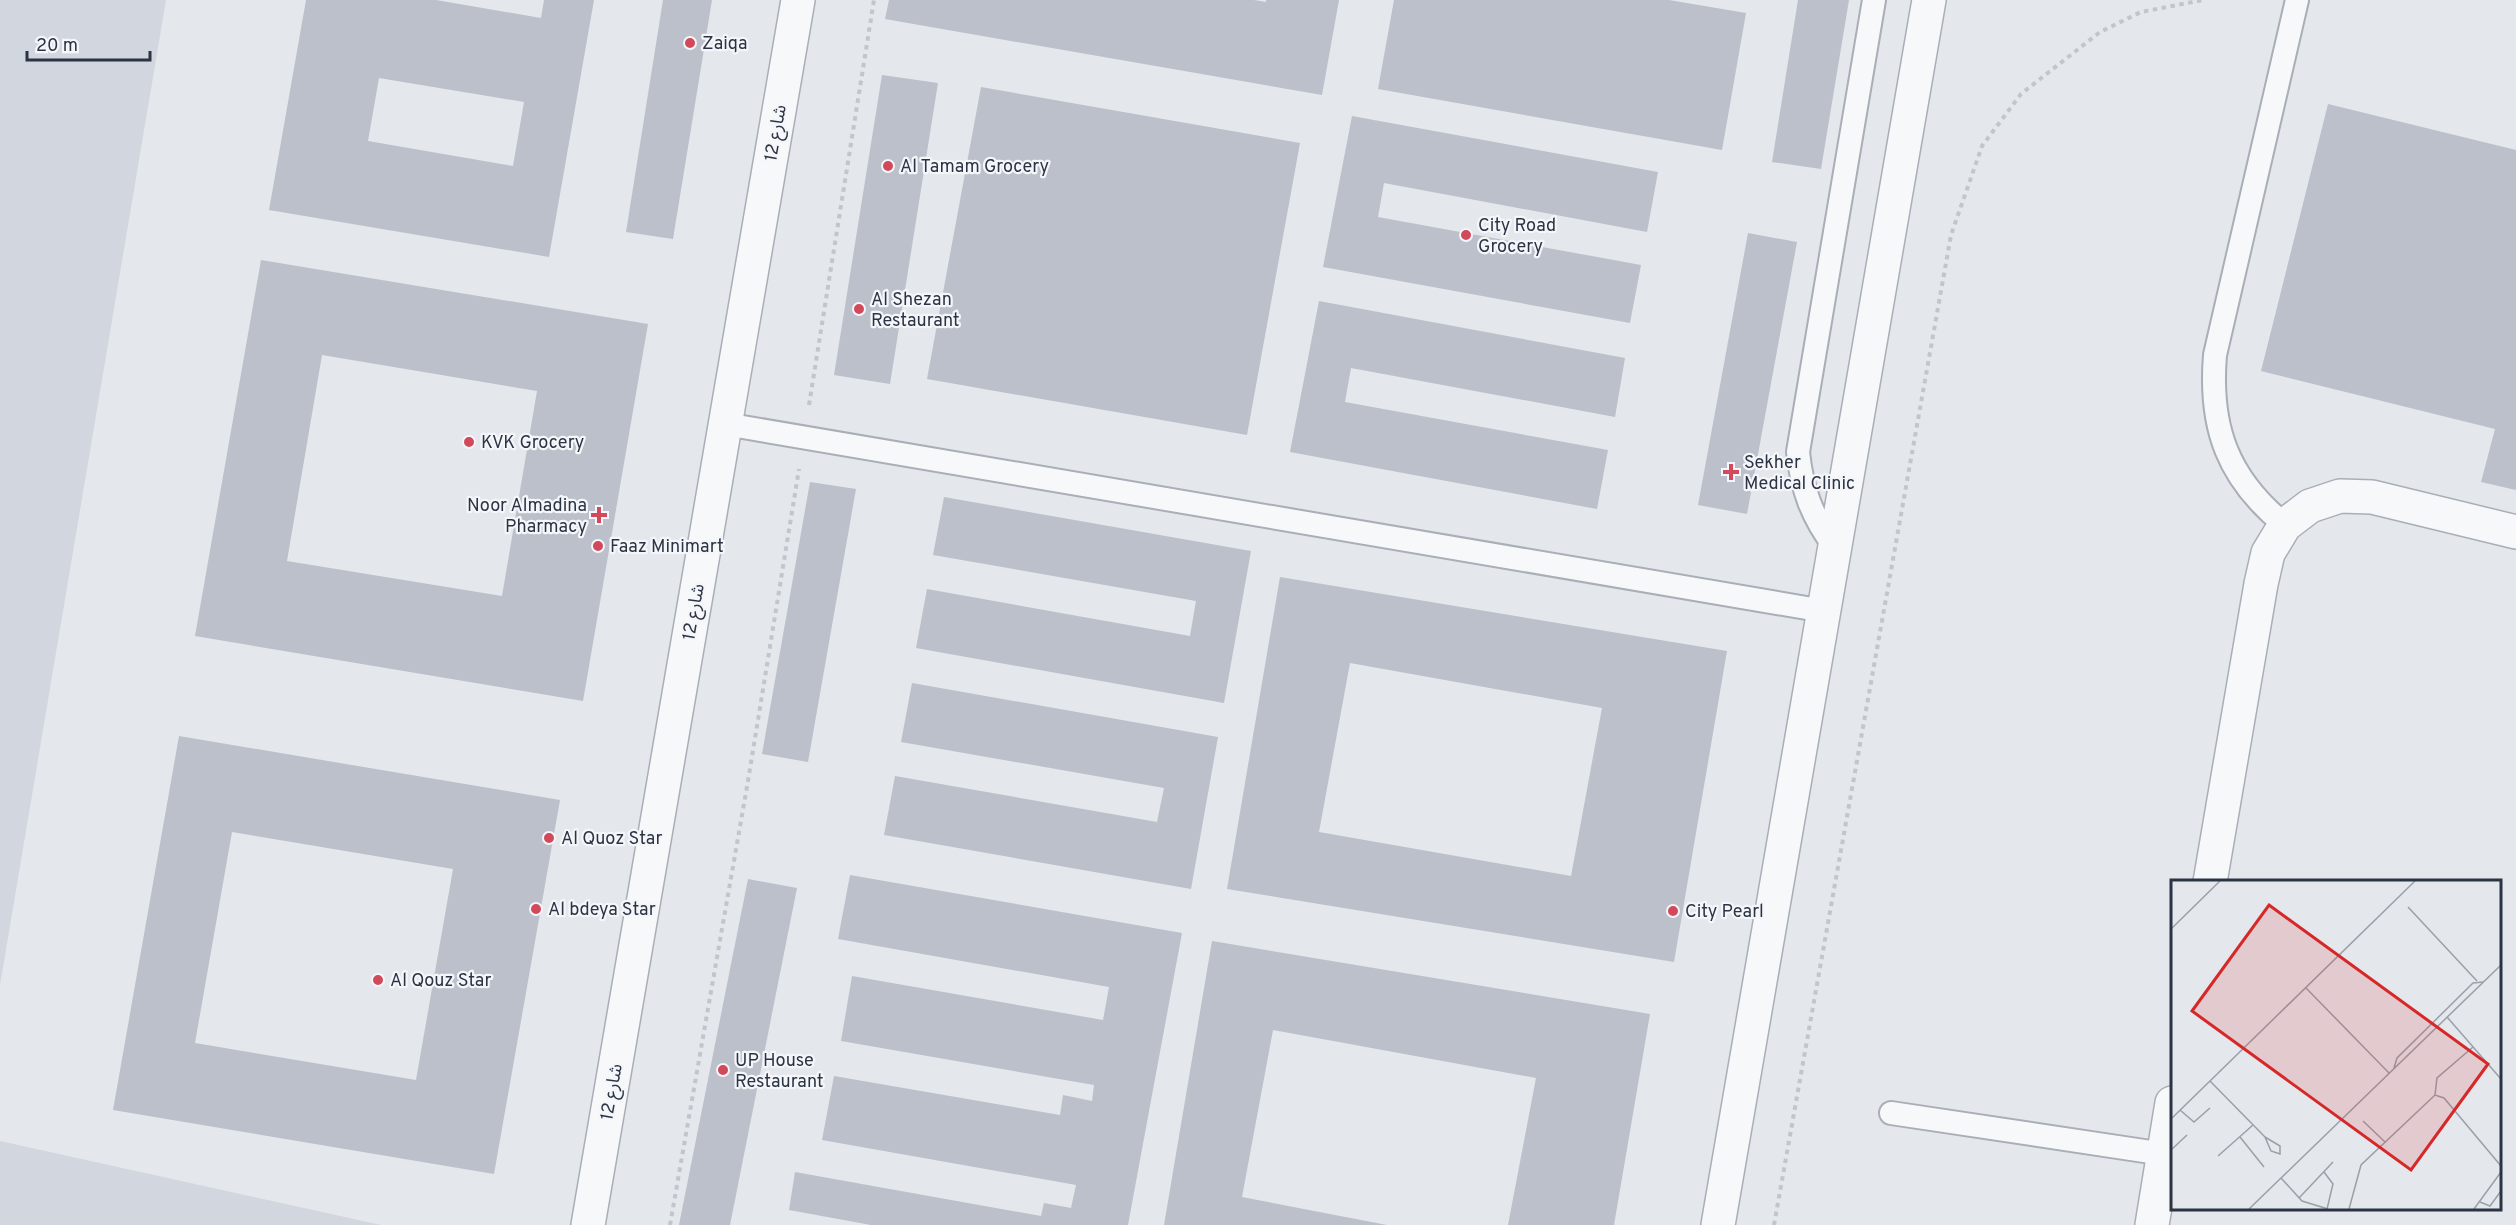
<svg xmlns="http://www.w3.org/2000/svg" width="2516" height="1225" viewBox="0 0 2516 1225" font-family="Overpass,'Noto Sans Arabic',sans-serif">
<rect width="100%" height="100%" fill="#e4e7ec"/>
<g fill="#d2d6de">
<polygon points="0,0 166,0 0,985"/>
<polygon points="0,1141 381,1225 0,1225"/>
</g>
<g fill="#bbc0ca" fill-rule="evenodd">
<path d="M 306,0 L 436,0 L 541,18 L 544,0 L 594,0 L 549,257 L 269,210 ZM 379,78 L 524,102 L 513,166 L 368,141 Z"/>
<polygon points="663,0 712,0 673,239 626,232"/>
<polygon points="889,0 1254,0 1266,2 1266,0 1339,0 1322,95 885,19"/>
<polygon points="1394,0 1669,0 1746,13 1722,150 1378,89"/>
<polygon points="1798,0 1849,0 1821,169 1772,162"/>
<polygon points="882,75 938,83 890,384 834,375"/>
<polygon points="981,87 1300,143 1247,435 927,379"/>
<polygon points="2328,104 2516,150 2516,490 2481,482 2495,429 2261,371"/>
<polygon points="1352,116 1658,172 1647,232 1384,183 1378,217 1641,265 1630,323 1323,267"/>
<polygon points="1748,233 1797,242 1747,514 1698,505"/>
<path d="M 261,260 L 648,324 L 583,701 L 195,636 ZM 322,355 L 537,391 L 502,596 L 287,561 Z"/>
<polygon points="1319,301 1625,358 1615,417 1351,368 1345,402 1608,450 1597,509 1290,452"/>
<polygon points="810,482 856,489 808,762 762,754"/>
<polygon points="944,497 1251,551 1224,703 916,648 927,589 1190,636 1196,601 933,555"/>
<path d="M 1280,577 L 1727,651 L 1674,962 L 1227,889 ZM 1350,663 L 1602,708 L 1571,876 L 1319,832 Z"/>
<polygon points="912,683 1218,737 1191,889 884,835 895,776 1157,822 1164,788 901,742"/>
<path d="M 179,736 L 560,800 L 494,1174 L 113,1110 ZM 232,832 L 453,869 L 416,1080 L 195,1043 Z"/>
<polygon points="850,875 1182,933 1128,1225 871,1225 789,1210 795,1172 1041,1216 1044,1203 1071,1208 1076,1185 822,1140 834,1076 1060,1115 1063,1095 1092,1101 1094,1085 841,1041 852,976 1103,1020 1109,987 838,939"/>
<polygon points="748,879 797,888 730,1225 679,1225"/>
<polygon points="1212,941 1650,1014 1614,1225 1508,1225 1536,1078 1273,1030 1242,1197 1387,1225 1164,1225"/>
</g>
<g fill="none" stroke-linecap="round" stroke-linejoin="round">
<defs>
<g id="service">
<polyline points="725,424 1824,611"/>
<path d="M 2285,525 C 2228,479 2209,428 2215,355 L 2297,0"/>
<path d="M 1835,547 C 1812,517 1802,490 1798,452 L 1874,0"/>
<polyline points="1891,1113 2164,1154"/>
</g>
<g id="minor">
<polyline points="2210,882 2261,584 2268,553 2285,525 2310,506 2340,496 2372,497 2516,532"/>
<polyline points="588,1225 798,0"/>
<polyline points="1718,1225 1929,0"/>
<polyline points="2152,1225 2172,1103"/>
</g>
</defs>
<use href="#service" stroke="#a9aeb7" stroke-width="26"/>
<use href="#minor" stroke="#a9aeb7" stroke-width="36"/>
<g stroke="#c2c5cb" stroke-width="4" stroke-dasharray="4.5 4.5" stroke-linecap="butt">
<polyline points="809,405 874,0"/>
<polyline points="670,1225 748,781 799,469"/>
<polyline points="1774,1225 1951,235 1982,146 2021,94 2100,32 2141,12 2203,0"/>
</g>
<use href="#service" stroke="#f7f8fa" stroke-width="22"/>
<use href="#minor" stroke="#f7f8fa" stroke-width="33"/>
</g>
<g fill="#d1495b" stroke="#f4f6f9" stroke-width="2">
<circle cx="690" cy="43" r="6"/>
<circle cx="888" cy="166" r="6"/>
<circle cx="1466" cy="235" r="6"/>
<circle cx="859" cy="309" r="6"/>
<circle cx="469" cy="442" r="6"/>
<path d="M1728 463h6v6h6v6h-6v6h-6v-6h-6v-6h6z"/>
<path d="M596 506h6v6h6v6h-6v6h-6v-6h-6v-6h6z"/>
<circle cx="598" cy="546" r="6"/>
<circle cx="549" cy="838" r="6"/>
<circle cx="536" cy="909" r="6"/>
<circle cx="1673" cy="911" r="6"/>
<circle cx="378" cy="980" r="6"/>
<circle cx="723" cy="1070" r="6"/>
</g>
<g text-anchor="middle" stroke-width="4.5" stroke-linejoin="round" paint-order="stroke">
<g font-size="18" fill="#2b3445" stroke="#f4f6f9" text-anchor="start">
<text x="702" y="49">Zaiqa</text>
<text x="900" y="172">Al Tamam Grocery</text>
<text x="1478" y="231">City Road<tspan x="1478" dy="21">Grocery</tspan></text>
<text x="871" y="305">Al Shezan<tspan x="871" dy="21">Restaurant</tspan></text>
<text x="481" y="448">KVK Grocery</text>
<text x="1744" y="468">Sekher<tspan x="1744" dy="21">Medical Clinic</tspan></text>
<text x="587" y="511" text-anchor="end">Noor Almadina<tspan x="587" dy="21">Pharmacy</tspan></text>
<text x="610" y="552">Faaz Minimart</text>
<text x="561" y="844">Al Quoz Star</text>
<text x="548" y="915">Al bdeya Star</text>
<text x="1685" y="917">City Pearl</text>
<text x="390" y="986">Al Qouz Star</text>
<text x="735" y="1066">UP House<tspan x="735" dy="21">Restaurant</tspan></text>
</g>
<g font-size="18" fill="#2b3445" stroke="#f4f6f9">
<text transform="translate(775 133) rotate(-80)" y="6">شارع 12</text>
<text transform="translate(693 612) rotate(-80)" y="6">شارع 12</text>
<text transform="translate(611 1092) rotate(-80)" y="6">شارع 12</text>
</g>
</g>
<g transform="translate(2171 880)">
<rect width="330" height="330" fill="#e4e7ec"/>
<path fill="none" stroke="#9a9fa9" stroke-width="1.5" d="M 237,27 L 306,101M 0,49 L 49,1M 135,108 L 218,193M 276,137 L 330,199M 223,188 L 226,178 L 302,103 L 312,102M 39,201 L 94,257M 264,215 L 266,198 L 302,167M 9,230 L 23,242 L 39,228M 0,239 L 244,1M 192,241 L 214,262M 69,257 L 93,287M 94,257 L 109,266 L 109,274 L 100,271 ZM 0,270 L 16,255M 47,276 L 82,245M 153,292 L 162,304 L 156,329M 110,298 L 131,321 L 157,329M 128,318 L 162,282M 309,322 L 319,326 L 330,311M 78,329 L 330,85M 178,329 L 190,285 L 264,215 L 273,218 L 330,286M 303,329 L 330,292"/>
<path fill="#d62828" fill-opacity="0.15" stroke="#d62828" stroke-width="3" d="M 98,25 L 317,184 L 240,290 L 21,131 Z"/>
<rect width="330" height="330" fill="none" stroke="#2b3445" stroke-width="3"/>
</g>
<path d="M27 51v9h123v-9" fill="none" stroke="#2b3445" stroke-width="3"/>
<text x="36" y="51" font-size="18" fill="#2b3445" stroke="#f4f6f9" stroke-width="4.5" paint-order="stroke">20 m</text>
</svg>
